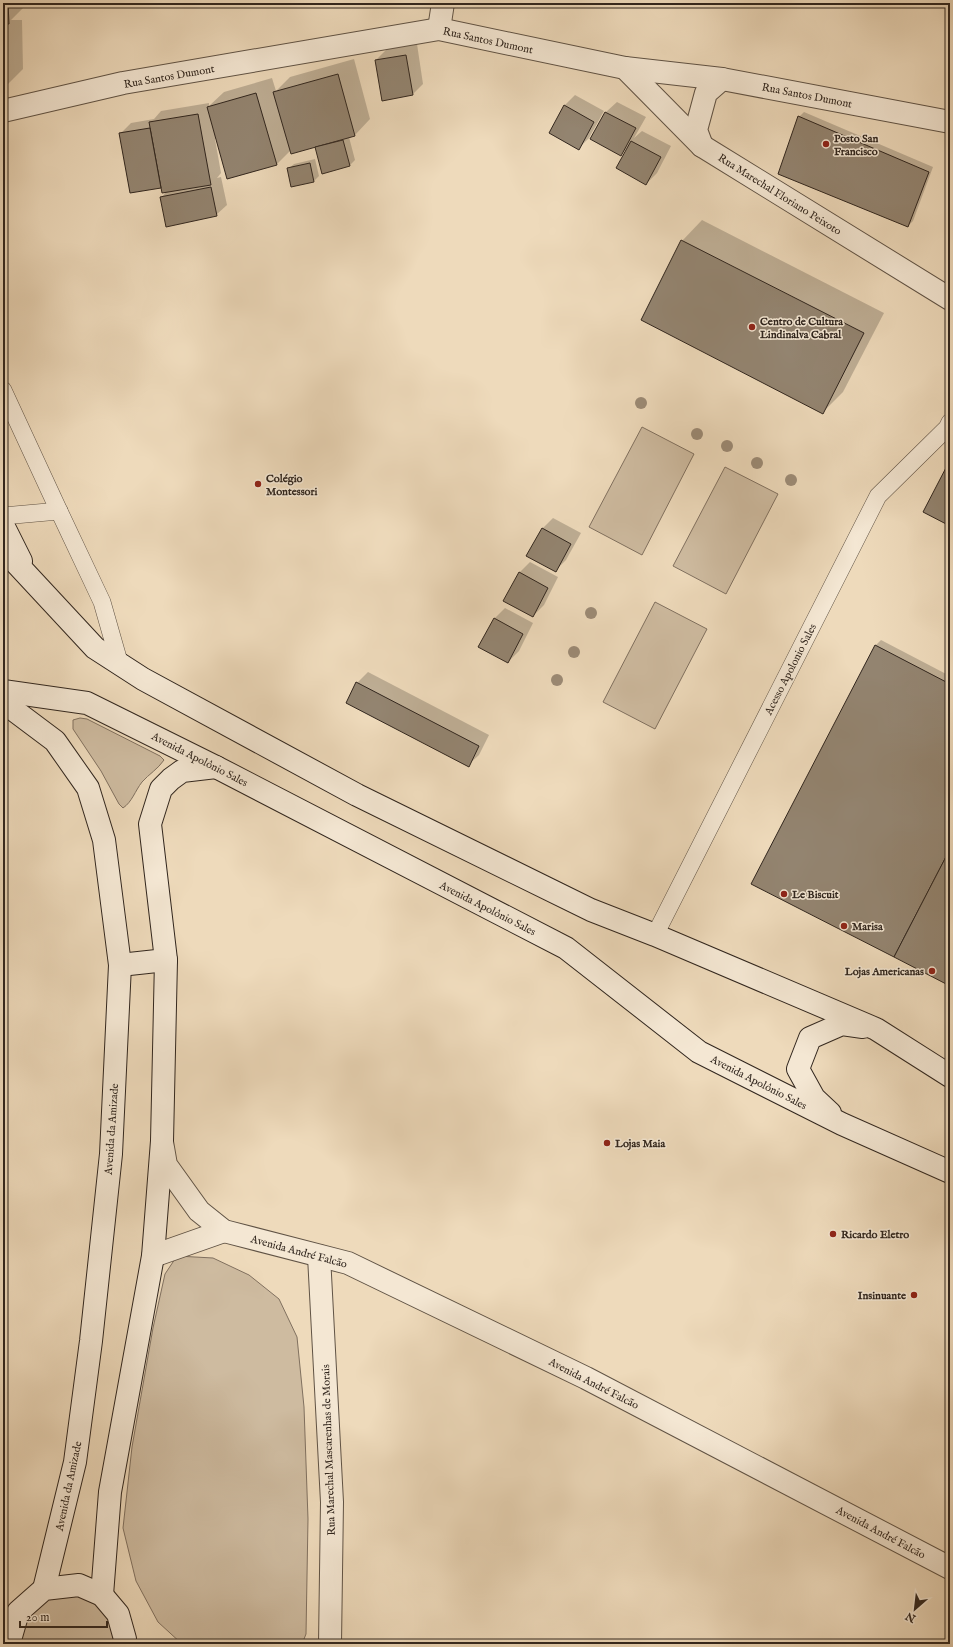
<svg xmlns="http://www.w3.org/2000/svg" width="953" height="1647" viewBox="0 0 953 1647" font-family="'IM FELL English',serif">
<rect width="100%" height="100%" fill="#eedabb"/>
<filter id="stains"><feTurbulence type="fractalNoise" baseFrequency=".005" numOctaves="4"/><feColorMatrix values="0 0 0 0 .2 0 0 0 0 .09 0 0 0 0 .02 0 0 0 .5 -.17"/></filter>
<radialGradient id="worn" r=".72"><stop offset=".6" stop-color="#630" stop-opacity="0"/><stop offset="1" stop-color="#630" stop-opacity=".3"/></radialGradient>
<g fill="#cebba0" stroke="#80705f">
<polygon points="642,427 694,454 642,555 589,527"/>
<polygon points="725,467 778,494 726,594 673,566"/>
<polygon points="655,602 707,629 655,729 603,702"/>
<path d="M 80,718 L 87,719 L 160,756 L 164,760 C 158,769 149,774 142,782 C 135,791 132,802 123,808 L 119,804 L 101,771 L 73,729 L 73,720 Z"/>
<polygon points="177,1256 213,1258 249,1275 279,1299 297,1337 304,1407 308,1519 306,1634 302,1644 182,1644 158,1622 136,1581 123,1528 132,1447 153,1328 165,1274"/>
<polygon points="86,1595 110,1619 115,1644 12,1644 35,1598"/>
</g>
<g fill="#0003">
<polygon points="3,3 24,3 24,7 11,20 22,20 23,69 7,85 3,85"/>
<polygon points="417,44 423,84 413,94 376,60 387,49"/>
<polygon points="354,59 370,119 355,135 349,137 355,160 350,165 323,173 315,146 291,150 277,164 217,138 215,139 221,173 217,178 221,177 227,205 216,215 161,198 167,191 162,187 130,192 120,134 131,123 154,119 161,111 209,103 209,106 224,92 272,78 276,91 290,77"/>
<polygon points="575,95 604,111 589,138 579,148 564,106"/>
<polygon points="617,102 646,117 634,138 642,131 671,146 657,173 646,184 628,147 621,155 591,139 606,112"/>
<polygon points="804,112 933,167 913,221 908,226 799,117"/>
<polygon points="315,159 319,176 314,181 288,169 294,164"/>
<polygon points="702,220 884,313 843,392 823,412 682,241"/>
<polygon points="553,518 581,533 566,560 555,571 542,529"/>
<polygon points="530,562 558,577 544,605 533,616 519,573"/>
<polygon points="505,608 533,623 519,651 508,662 494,619"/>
<polygon points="881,640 950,676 950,985 876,645"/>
<polygon points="368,672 489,735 479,755 468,765 357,683"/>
</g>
<g fill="#938470" stroke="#31261e">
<polygon points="3,3 8,3 9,24 3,24"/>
<rect x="3" y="36" width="4" height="50"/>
<polygon points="406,55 413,95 382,101 375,60"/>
<polygon points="338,74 355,136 291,154 273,92"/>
<polygon points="256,93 277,165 227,179 207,107"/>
<polygon points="564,105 594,122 579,150 549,133"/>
<polygon points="605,112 636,128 621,156 590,139"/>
<polygon points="198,114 211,185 162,193 149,122"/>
<polygon points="798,116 929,172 908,227 778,174"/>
<polygon points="150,128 161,188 130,193 119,133"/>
<polygon points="343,140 350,166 322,174 315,147"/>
<polygon points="631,141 661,157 646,185 616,168"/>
<polygon points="310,163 314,182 291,187 287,168"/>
<polygon points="211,187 217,216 166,227 160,197"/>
<polygon points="681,240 864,333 823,414 641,320"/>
<polygon points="950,460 950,526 923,512"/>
<polygon points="542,528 571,544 556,572 526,556"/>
<polygon points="519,572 548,588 533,617 503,601"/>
<polygon points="494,618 523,634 508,663 478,647"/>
<polygon points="875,645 950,684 950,849 894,957 751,884"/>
<polygon points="356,682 479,746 469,767 346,703"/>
<polygon points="950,849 950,986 894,957"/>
</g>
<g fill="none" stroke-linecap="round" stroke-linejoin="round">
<defs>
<g id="lane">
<polyline points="3,390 59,511 102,602 120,665"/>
<polyline points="3,516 59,511"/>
<polyline points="655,935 878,496 947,428 950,422"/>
</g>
<g id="street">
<polyline points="439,29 443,3"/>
<polyline points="625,68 702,146 950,299"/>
<polyline points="3,111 123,83 439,29 625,68 722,79 950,122"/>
<polyline points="702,146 696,130 706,93 722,79"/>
<polyline points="162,1142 166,1165 199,1211 224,1231 348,1263 586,1378 950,1568"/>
<polyline points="153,1256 224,1231"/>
<polyline points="319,1256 332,1502 330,1644"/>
</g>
<g id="secondary">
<polyline points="3,525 21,561"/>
<polyline points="3,549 95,648 143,679 357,795 591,910 655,935 876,1029 950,1076"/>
<polyline points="3,691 87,703 216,767 566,948 699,1052 842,1124 950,1172"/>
<polyline points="3,705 11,708 55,741 88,788 104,840 120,965 111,1154 91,1341 75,1462 44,1589"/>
<polyline points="120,965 166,960"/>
<polyline points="830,1113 814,1098 798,1069 810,1038 842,1024 863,1027"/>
<polyline points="102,1595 110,1492 153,1256 162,1141 166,960 150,824 161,789 171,779 182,771 216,767"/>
<polyline points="11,1644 10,1640 18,1612 44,1589 79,1585 102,1595 118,1614 125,1639 124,1644"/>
</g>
</defs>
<use href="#lane" stroke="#605345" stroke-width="18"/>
<use href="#street" stroke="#605345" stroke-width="24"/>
<use href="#secondary" stroke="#31261e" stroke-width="24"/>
<use href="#lane" stroke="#f4e7d3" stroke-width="17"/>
<use href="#street" stroke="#f4e7d3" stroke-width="22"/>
<use href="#secondary" stroke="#f4e7d3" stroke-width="22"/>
</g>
<g fill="#9c8b76">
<circle cx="641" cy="403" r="6"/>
<circle cx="697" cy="434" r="6"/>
<circle cx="727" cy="446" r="6"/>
<circle cx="757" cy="463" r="6"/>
<circle cx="791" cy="480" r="6"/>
<circle cx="591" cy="613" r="6"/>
<circle cx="574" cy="652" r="6"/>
<circle cx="557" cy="680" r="6"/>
</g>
<g fill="#8f2418" stroke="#f4e7d3" stroke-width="1.5">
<circle cx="826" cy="144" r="4"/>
<circle cx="752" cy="327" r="4"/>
<circle cx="258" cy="484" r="4"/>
<circle cx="784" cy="894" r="4"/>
<circle cx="844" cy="926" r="4"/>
<circle cx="932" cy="971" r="4"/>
<circle cx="607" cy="1143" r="4"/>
<circle cx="833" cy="1234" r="4"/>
<circle cx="914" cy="1295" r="4"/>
</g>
<g text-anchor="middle" stroke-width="3" stroke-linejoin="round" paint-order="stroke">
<g font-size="11" fill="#31261e" stroke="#f4e7d3">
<text transform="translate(488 40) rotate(12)" y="4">Rua Santos Dumont</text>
<text transform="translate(169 76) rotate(-10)" y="4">Rua Santos Dumont</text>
<text transform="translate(807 95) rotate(11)" y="4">Rua Santos Dumont</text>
<text transform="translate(780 194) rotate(32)" y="4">Rua Marechal Floriano Peixoto</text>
<text transform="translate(790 669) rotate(-63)" y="4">Acesso Apolonio Sales</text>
<text transform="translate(200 759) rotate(27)" y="4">Avenida Apolônio Sales</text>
<text transform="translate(488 908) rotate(27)" y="4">Avenida Apolônio Sales</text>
<text transform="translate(759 1082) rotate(27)" y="4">Avenida Apolônio Sales</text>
<text transform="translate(111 1129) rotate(-86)" y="4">Avenida da Amizade</text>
<text transform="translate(299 1251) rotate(15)" y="4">Avenida André Falcão</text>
<text transform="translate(594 1383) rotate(27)" y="4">Avenida André Falcão</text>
<text transform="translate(328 1450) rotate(-92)" y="4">Rua Marechal Mascarenhas de Morais</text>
<text transform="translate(68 1486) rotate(-78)" y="4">Avenida da Amizade</text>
<text transform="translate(881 1532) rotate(28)" y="4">Avenida André Falcão</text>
</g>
<g font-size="11" font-weight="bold" fill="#31261e" stroke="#f4e7d3" text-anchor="start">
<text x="834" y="142">Posto San<tspan x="834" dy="13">Francisco</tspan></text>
<text x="760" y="325">Centro de Cultura<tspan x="760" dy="13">Lindinalva Cabral</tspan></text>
<text x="266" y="482">Colégio<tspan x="266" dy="13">Montessori</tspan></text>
<text x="792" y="898">Le Biscuit</text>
<text x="852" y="930">Marisa</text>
<text x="924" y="975" text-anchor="end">Lojas Americanas</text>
<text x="615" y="1147">Lojas Maia</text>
<text x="841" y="1238">Ricardo Eletro</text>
<text x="906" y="1299" text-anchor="end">Insinuante</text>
</g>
</g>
<rect width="953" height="1647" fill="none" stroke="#eedabb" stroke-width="16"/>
<rect x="4" y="4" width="945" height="1639" fill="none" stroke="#31261e" stroke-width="2"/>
<rect x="8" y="8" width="937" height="1631" fill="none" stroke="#31261e"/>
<g transform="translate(915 1609) rotate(208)" stroke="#f4e7d3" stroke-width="3" paint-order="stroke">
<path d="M0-3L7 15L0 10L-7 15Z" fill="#31261e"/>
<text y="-6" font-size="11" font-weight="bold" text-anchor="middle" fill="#31261e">N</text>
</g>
<path d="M20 1621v6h87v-6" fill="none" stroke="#31261e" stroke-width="2"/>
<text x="26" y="1621" font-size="12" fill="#31261e" stroke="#f4e7d3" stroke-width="3" paint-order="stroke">20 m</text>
<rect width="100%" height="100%" filter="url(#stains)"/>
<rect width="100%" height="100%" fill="url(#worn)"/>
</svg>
